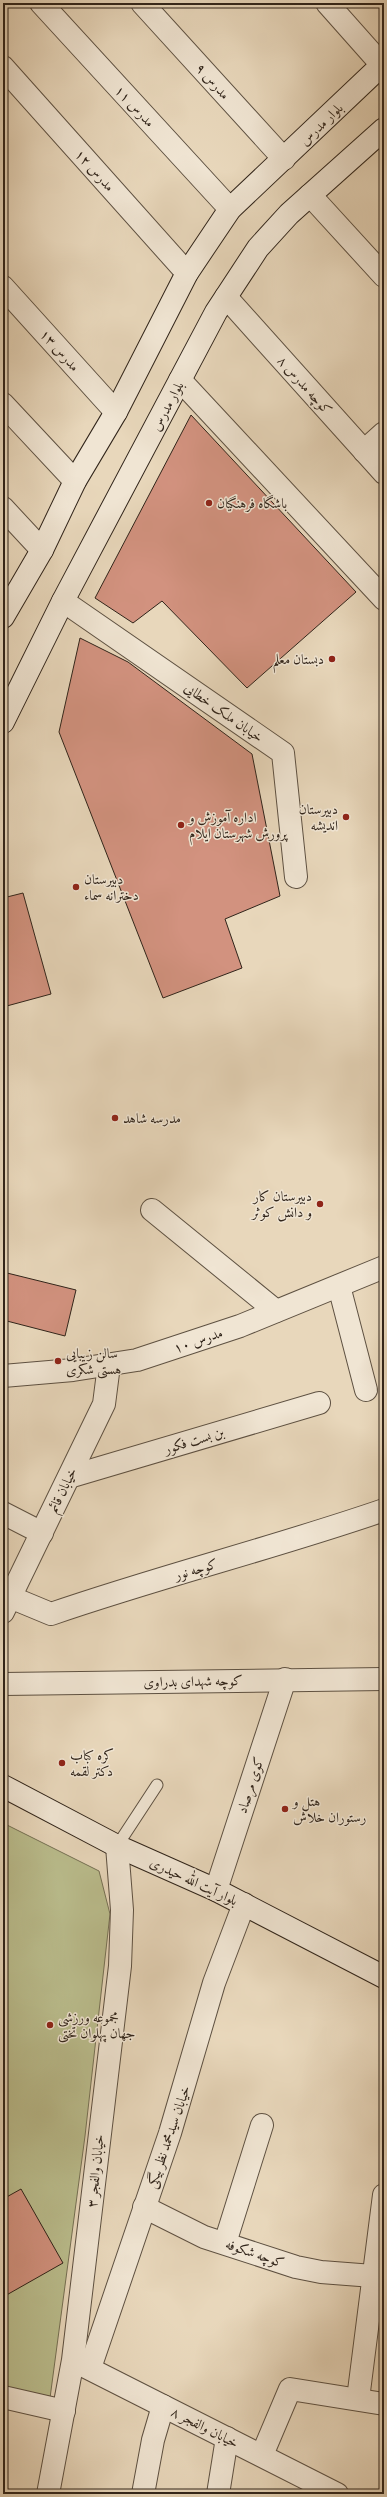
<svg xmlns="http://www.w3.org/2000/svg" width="387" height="2497" viewBox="0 0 387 2497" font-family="'Sorts Mill Goudy',Amiri,serif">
<rect width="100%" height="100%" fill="#e8d7bb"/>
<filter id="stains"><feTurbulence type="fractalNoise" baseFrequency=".005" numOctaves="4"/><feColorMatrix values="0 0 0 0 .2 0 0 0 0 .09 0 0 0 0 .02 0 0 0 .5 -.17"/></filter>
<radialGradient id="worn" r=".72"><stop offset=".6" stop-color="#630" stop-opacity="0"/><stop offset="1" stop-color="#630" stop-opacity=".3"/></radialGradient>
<polygon fill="#babd8d" stroke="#757054" points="3,1823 99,1871 110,1914 85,2136 50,2398 3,2386"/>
<g fill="#d2927f" stroke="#30241a">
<polygon points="191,415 356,592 247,688 162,601 133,623 95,598"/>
<polygon points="80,638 128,662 252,754 280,896 225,919 242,968 163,998 59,732"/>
<polygon points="23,893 51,994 3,1007 3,898"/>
<polygon points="3,1272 76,1290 65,1336 3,1320"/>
<polygon points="21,2189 63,2263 3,2297 3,2199"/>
</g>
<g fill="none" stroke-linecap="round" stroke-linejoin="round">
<defs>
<polyline id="service" points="117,1846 157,1785"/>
<g id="minor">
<polyline points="41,3 230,209"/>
<polyline points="142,3 284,159"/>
<polyline points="327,3 382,65"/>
<polyline points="3,67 187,273"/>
<polyline points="310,195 384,276"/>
<polyline points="3,287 116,412"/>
<polyline points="226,297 384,473"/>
<polyline points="180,380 384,599"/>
<polyline points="3,404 75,481"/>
<polyline points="364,451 384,433"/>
<polyline points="3,508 42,550"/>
<polyline points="63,601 283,753 296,877"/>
<polyline points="152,1210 276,1311"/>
<polyline points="339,1286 366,1390"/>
<polyline points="69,1477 319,1403"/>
<polyline points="3,1513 42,1533"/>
<path d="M 10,1597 L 51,1614 C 161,1576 274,1548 384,1510"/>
<polyline points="3,1612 104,1404 109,1365"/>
<polyline points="3,1684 384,1679"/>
<polyline points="216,1890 285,1679"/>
<polyline points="144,2207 204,2237 296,2267 321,2272 373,2276"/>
<polyline points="225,2243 262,2125"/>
<polyline points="76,2362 337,2494"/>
<polyline points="90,2368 170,2133 214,1983 244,1904"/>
<polyline points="3,2397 64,2411"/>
<polyline points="358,2399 384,2195"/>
<polyline points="262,2455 290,2389 384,2404"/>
<polyline points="48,2494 73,2360 120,1966 122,1910 117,1846"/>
<polyline points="143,2494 153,2440 163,2406"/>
<polyline points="218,2494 227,2438"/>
</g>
<polyline id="tertiary" points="3,1376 73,1370 137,1360 240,1326 384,1267"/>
<g id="secondary">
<polyline points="3,617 42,550 75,481 116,412 187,273 230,209 384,63"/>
<polyline points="3,722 63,601 216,312 258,248 289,214 384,129"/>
<polyline points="3,1786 117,1846 216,1890 384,1977"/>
</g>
</defs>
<use href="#service" stroke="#5e5142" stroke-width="13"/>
<use href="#minor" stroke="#5e5142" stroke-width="24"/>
<use href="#tertiary" stroke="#5e5142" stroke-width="24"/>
<use href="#secondary" stroke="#30241a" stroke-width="24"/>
<use href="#service" stroke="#f0e5d3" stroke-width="11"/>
<use href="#minor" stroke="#f0e5d3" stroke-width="22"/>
<use href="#tertiary" stroke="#f0e5d3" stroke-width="22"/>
<use href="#secondary" stroke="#f0e5d3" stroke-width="22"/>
</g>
<g fill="#8f2418" stroke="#f0e5d3" stroke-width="1.5">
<circle cx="209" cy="503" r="4"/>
<circle cx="332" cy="659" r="4"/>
<circle cx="346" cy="817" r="4"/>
<circle cx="181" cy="825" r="4"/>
<circle cx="76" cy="887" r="4"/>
<circle cx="115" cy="1118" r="4"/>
<circle cx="320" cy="1204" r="4"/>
<circle cx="58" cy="1361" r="4"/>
<circle cx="62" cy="1763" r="4"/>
<circle cx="285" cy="1809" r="4"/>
<circle cx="50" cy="2025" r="4"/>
</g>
<g text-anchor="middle" stroke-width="3" stroke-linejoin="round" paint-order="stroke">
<g font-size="14" fill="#30241a" stroke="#f0e5d3">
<text transform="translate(213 81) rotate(48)" y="5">مدرس ۹</text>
<text transform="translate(135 106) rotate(47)" y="5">مدرس ۱۱</text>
<text transform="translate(321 124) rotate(-44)" y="5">بلوار مدرس</text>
<text transform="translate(95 170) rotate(48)" y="5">مدرس ۱۲</text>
<text transform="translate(60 350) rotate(48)" y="5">مدرس ۱۳</text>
<text transform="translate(305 385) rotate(48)" y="5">کوچه مدرس ۸</text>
<text transform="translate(167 406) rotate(-62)" y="5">بلوار مدرس</text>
<text transform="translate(224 712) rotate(35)" y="5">خیابان ملک خطایی</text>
<text transform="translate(198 1340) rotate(-19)" y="5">مدرس ۱۰</text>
<text transform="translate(194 1440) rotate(-17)" y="5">بن بست فکور</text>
<text transform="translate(62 1490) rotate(-64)" y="5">خیابان قائم</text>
<text transform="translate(196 1569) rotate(-16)" y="5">کوچه نور</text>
<text transform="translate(193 1681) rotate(-1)" y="5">کوچه شهدای بدراوی</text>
<text transform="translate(250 1785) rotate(-72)" y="5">کوی مرصاد</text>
<text transform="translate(194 1881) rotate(25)" y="5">بلوار آیت الله حیدری</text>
<text transform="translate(168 2137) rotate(-71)" y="5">خیابان سیدمحمد نظر بیگی</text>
<text transform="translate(95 2171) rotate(-84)" y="5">خیابان والفجر ۳</text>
<text transform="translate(255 2253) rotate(19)" y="5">کوچه شکوفه</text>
<text transform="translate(205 2427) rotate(27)" y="5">خیابان والفجر ۸</text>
</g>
<g font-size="14" fill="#30241a" stroke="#f0e5d3" text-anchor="start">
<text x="217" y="508">باشگاه فرهنگیان</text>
<text x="324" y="664" text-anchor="end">دبستان معلم</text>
<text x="338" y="814" text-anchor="end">دبیرستان<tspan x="338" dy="16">اندیشه</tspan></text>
<text x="189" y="822">اداره آموزش و<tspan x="189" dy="16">پرورش شهرستان ایلام</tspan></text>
<text x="84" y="884">دبیرستان<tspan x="84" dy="16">دخترانه سماء</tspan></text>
<text x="123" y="1123">مدرسه شاهد</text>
<text x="312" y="1201" text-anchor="end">دبیرستان کار<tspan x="312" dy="16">و دانش کوثر</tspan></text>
<text x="66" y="1358">سالن زیبایی<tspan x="66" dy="16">هستی شکری</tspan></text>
<text x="70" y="1760">کره کباب<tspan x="70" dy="16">دکتر لقمه</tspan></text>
<text x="293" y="1806">هتل و<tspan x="293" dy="16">رستوران خلاش</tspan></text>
<text x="58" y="2022">مجموعه ورزشی<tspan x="58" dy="16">جهان پهلوان تختی</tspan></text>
</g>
</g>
<rect width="387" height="2497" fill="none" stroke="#e8d7bb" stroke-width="16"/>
<rect x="4" y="4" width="379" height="2489" fill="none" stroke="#30241a" stroke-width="2"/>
<rect x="8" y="8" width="371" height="2481" fill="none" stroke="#30241a"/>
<rect width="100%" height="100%" filter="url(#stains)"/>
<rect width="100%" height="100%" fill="url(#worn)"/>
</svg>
